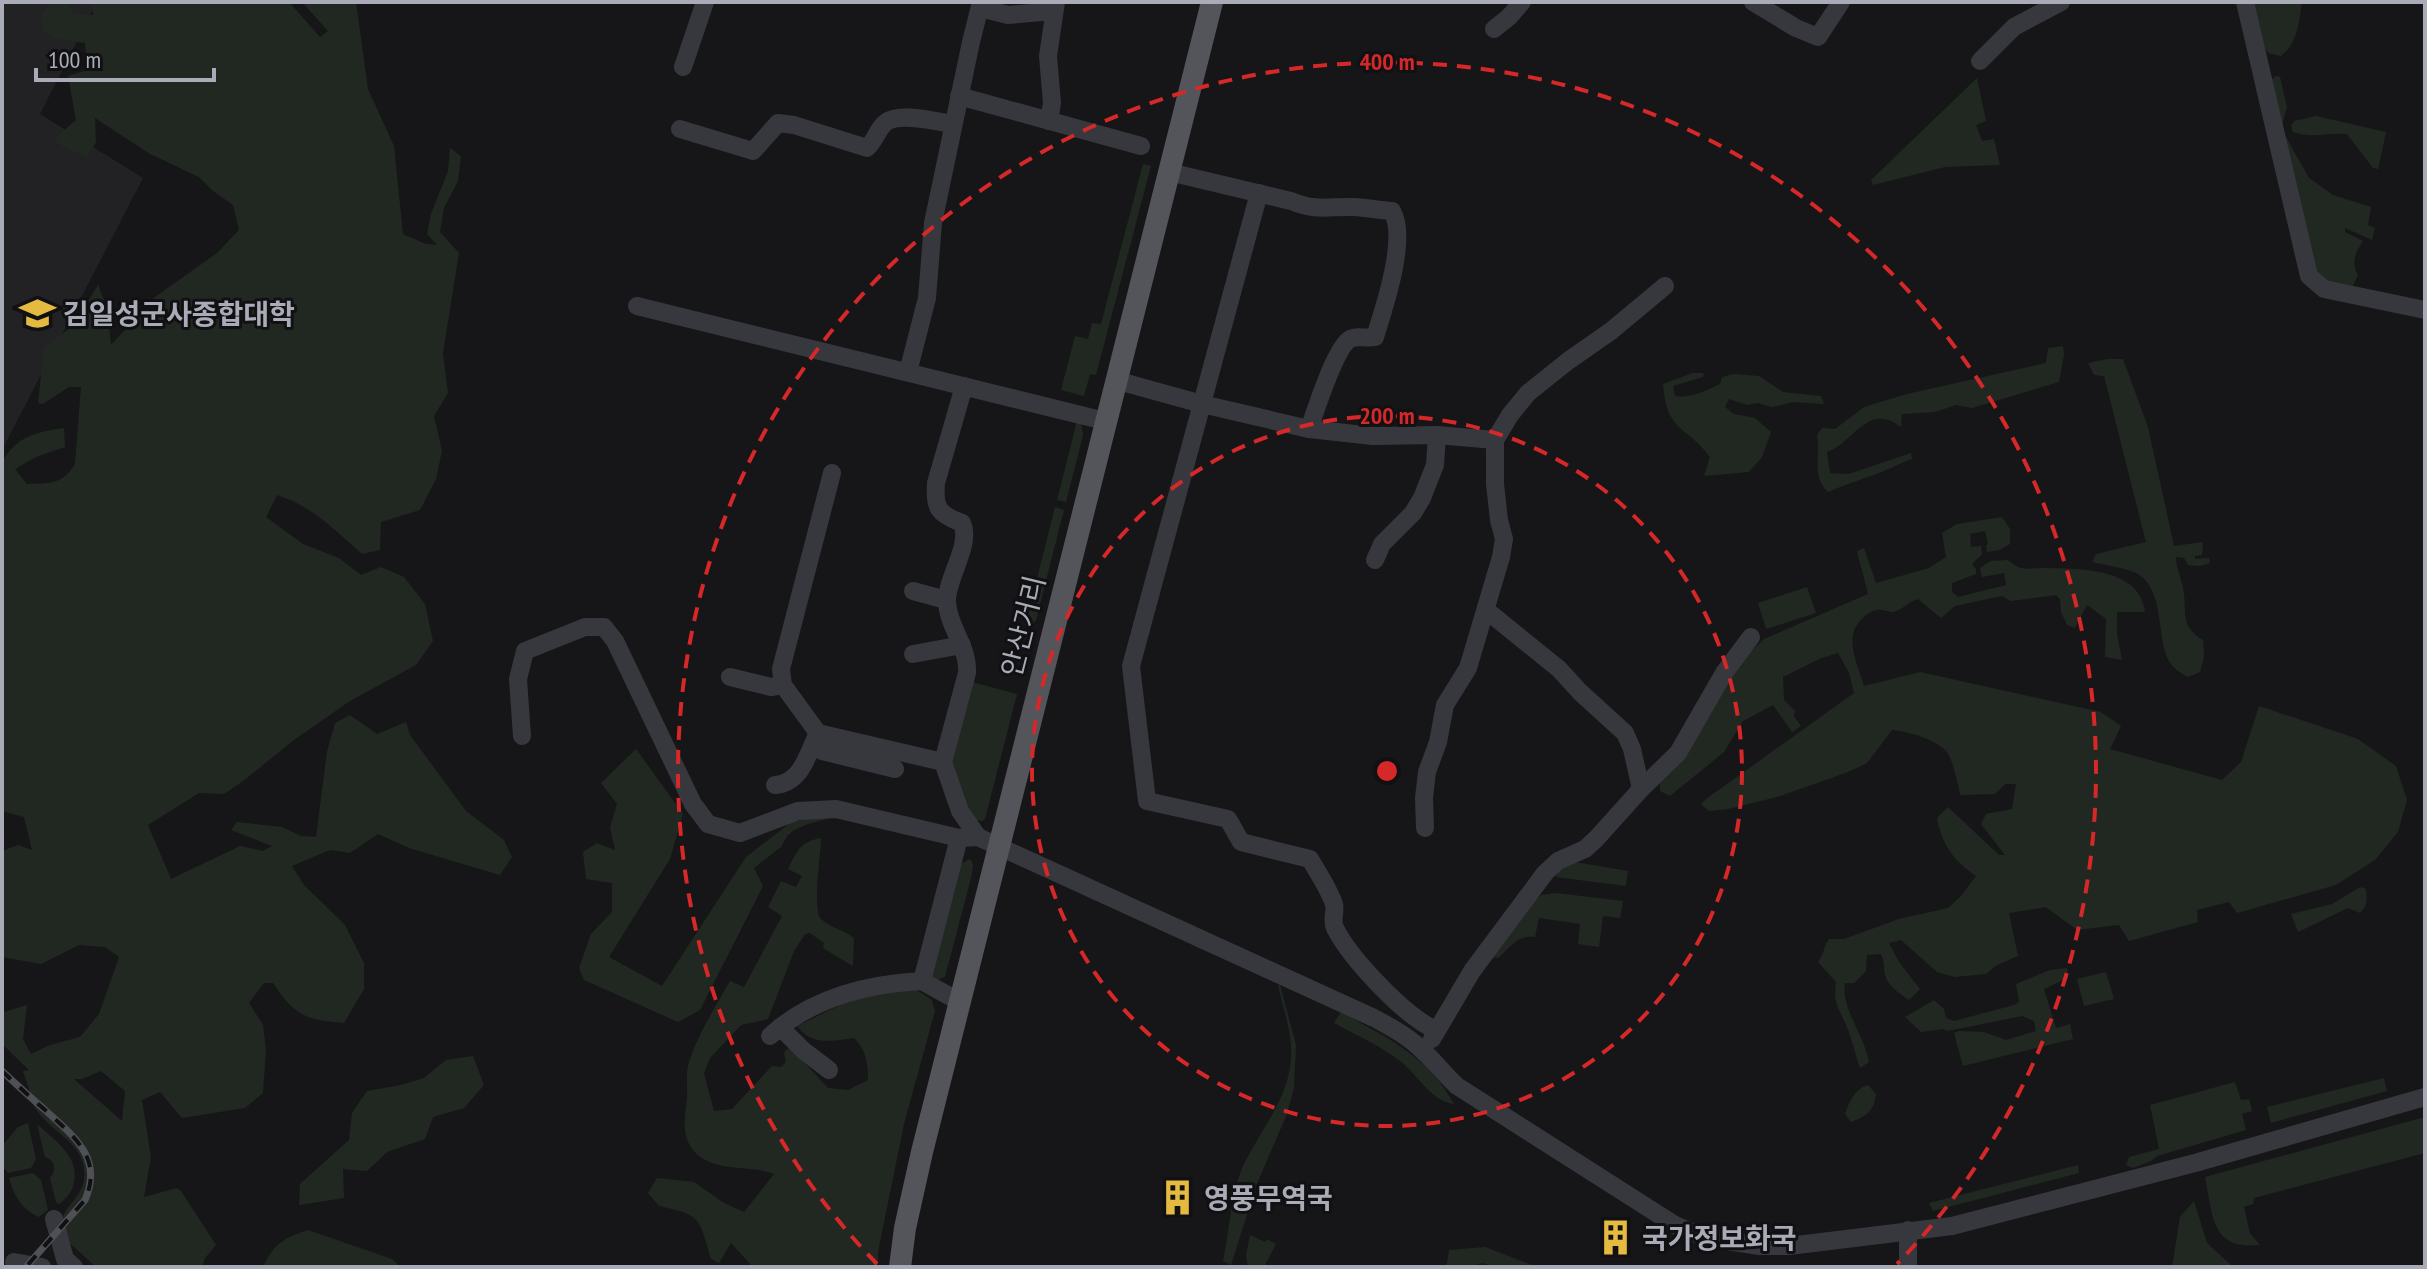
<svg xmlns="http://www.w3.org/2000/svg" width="2427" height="1269" viewBox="0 0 2427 1269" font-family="'PT Sans Narrow','Noto Sans KR',sans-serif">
<rect width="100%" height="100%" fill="#161618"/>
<polygon fill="#222225" points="2,2 97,2 40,114 143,178 2,450"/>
<g fill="#212822" fill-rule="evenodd">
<path d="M 51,2 L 66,2 L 75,15 L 93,15 L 93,2 L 289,2 L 320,37 L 328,31 L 302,2 L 356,2 L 368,89 L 394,146 L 403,234 L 426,244 L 437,245 L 427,234 L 431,214 L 448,171 L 450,148 L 461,156 L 458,181 L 444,208 L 440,232 L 459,253 L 443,353 L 448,393 L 434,416 L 442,451 L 436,479 L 420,510 L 381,522 L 380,550 L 362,554 C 336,531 311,505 277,495 L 266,517 L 303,544 L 339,558 L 361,575 L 381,567 L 404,577 L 425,604 L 433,641 L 416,665 L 350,701 L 294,740 L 243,781 L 224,794 L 199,793 L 148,825 L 171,879 L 240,846 L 263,851 L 272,846 L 231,830 L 237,822 L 282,827 L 301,836 L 316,837 L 327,752 L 335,723 L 350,715 L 377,734 L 406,722 L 410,735 L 466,811 L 504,840 L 512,857 L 500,875 L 409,848 L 378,834 L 350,853 L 330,850 L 292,866 L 304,885 L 345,925 L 364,963 L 364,989 L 344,1023 C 306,1020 295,1016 273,983 L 264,983 L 249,1003 L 263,1025 L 266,1050 L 263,1093 L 245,1108 L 182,1118 L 160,1092 L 142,1100 L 151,1157 L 144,1197 L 177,1188 L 181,1191 L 216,1245 L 205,1258 L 202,1267 L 96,1267 L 65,1239 L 62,1229 L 87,1200 L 91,1189 L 93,1178 L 90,1157 L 79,1139 L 31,1095 L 23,1071 L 29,1070 L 2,1044 L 4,1012 L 27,1005 L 23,1039 L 31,1054 L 50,1045 L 80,1037 L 99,1014 L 119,957 L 105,947 L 79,945 L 41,964 L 2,957 L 2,851 L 18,845 L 32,850 L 24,817 L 2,811 L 2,462 C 17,436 36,432 64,428 L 65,447 L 36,457 L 15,469 L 27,484 C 49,483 63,485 75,464 L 81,387 L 69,387 L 43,404 L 38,403 L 44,347 L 73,326 L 98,285 L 107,307 L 111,345 L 155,297 L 217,253 L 239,230 L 233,205 L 213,191 L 199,177 L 150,154 L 95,118 L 96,142 L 87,157 L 62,146 L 54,139 L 76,120 L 68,76 L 87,70 L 85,43 L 53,38 L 43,31 L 41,15 ZM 101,1071 L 125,1091 L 122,1121 L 74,1079 L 82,1079 Z"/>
<path d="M 2254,2 L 2302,2 C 2299,21 2298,43 2281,56 L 2268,53 L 2263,46 Z"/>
<path d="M 2276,76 L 2280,77 L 2287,107 L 2281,128 L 2309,178 L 2333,195 L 2371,207 L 2368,225 L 2375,228 L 2372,240 L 2345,228 L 2345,232 L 2363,241 C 2355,253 2351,262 2358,275 L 2352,288 C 2338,285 2325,284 2315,272 L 2267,83 Z"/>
<polygon points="1977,78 1986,121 1976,125 1982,141 1994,139 2000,165 1945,167 1873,185 1871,180"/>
<path d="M 2316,116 L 2386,132 L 2378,169 L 2373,168 L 2347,134 C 2328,132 2312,139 2293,132 L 2291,126 L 2294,121 Z"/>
<polygon points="1143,164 1151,166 1096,375 1090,374 1084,396 1061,390 1075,336 1088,339 1092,323 1101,324"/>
<path d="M 2063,346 L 2064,355 L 2059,382 L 1972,408 L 1956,405 L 1935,412 L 1902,414 L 1901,427 C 1867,401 1853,444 1827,452 L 1830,473 L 1849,474 L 1911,453 L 1912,459 C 1899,463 1889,470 1876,474 C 1860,480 1844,485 1828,492 C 1811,476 1821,455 1817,435 L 1822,428 L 1835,429 L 1864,407 L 1907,394 L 2046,363 L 2048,348 Z"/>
<path d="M 2107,359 L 2123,359 L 2148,427 L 2174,546 L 2203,542 L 2202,555 L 2195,556 L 2195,559 L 2209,558 L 2210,563 L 2199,566 L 2188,565 L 2184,558 L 2176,557 C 2176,569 2181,576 2183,588 C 2188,611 2178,625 2203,640 L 2204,656 L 2200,672 L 2188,677 C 2181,673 2173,669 2169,661 C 2156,636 2165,596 2141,576 C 2132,569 2105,565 2092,562 L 2096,554 L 2146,542 L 2104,376 L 2094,375 L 2088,363 Z"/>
<path d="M 1693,373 L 1704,373 L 1703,377 L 1673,386 L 1675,396 C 1690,399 1706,391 1720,384 L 1722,377 L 1734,374 L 1759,376 L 1783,392 L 1821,396 L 1824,404 L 1794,402 L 1772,407 L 1758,403 L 1747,405 L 1729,399 L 1725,407 L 1734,414 L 1755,418 L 1771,432 L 1762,457 L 1749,472 L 1704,476 L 1710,457 C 1686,424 1667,434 1663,384 Z"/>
<polygon points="1077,421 1081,424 1083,435 1066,502 1057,500"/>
<polygon points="1055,507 1064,510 1036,620 1032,625 1025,626"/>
<path d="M 2002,517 L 2010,529 L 2010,544 L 1999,550 L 1987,552 L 1986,546 L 1988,544 L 1985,531 L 1970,534 L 1971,547 L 1981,546 L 1982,554 L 1972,564 L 1976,569 L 1976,574 L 1952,583 L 1952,592 L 1958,597 L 2006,585 L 2004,573 L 1982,577 L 1980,568 L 1990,561 L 2008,560 C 2009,561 2017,567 2018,567 C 2025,570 2037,568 2044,568 C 2078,569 2140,567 2145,612 L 2117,612 L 2117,634 L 2122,660 L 2105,657 L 2106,619 L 2087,605 L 2075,628 L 2067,625 L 2061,612 L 2060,599 L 2056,595 L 2011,601 L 2002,596 L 1955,606 L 1941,618 L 1918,599 C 1907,602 1905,608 1896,611 C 1889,614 1885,609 1877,610 C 1871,611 1865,615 1861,620 C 1843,638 1858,664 1864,686 L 1920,672 L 2101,712 L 2121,726 L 2110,749 L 2222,780 L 2241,762 L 2259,706 L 2358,739 L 2396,766 L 2407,800 L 2398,832 L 2375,860 L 2336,885 L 2237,913 L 2229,902 L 2197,910 L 2198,922 L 2129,941 L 2119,925 L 2077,930 L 2046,907 L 2009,913 L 2018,956 L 1997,965 L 1986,974 L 1955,977 L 1937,972 L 1901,940 L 1889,943 L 1899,962 L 1920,989 L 1909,1000 C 1900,994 1888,986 1885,975 C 1883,967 1885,962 1881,954 L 1867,955 L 1866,971 L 1854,983 L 1845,983 C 1841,1009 1864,1034 1869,1062 L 1860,1068 C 1855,1054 1852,1038 1846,1025 C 1838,1006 1833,1004 1836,982 L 1818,962 C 1824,955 1823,947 1829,939 L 1844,939 L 1899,919 L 1948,908 L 1961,896 L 1976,876 C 1954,861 1942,845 1937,818 L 1948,807 L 1999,855 L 2005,855 L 1981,824 L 1986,814 L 2012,809 L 2016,784 L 2005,784 L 1995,794 L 1960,795 C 1958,784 1953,759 1946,751 C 1935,739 1907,731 1892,730 L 1867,763 L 1848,772 L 1777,797 L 1728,809 L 1709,811 L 1701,804 L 1706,799 L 1854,693 L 1849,673 L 1838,653 L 1819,659 L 1783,677 L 1784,700 L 1795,711 L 1794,716 L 1801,726 L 1792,732 L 1773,705 L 1743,721 L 1724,752 L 1670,796 L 1660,791 L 1660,781 L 1737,665 L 1764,639 L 1868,594 L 1857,551 L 1864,548 L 1876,583 L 1929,568 L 1946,557 L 1942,533 L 1957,524 Z"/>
<polygon points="1807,587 1816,613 1766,629 1758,603"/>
<polygon points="972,682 1017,694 985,819 982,821 972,819 951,764"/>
<polygon points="636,749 683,814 670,859 609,957 662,986 746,857 790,823 819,815 841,815 808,824 794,830 787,836 781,847 754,868 763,886 700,1010 678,1022 584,980 579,968 591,934 612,912 612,883 586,879 583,852 597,843 615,850 610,827 617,804 601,783"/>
<path d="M 821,838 C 821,854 812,910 821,919 C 830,928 845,930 854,938 L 853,966 L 823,948 L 824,943 L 810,933 L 805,934 L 794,951 L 768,1019 L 741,1025 L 710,1058 L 704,1073 L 714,1111 L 732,1109 L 772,1066 L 781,1067 L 786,1062 L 784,1052 L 790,1047 L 828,1088 L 848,1090 L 868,1080 C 868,1063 866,1050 854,1038 C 832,1041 812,1046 797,1026 C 828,1012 882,980 916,990 C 921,992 927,997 932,1000 L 935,1011 L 904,1124 L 878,1252 L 878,1267 L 753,1267 L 731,1243 L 719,1263 L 711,1259 C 699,1218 702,1215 659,1206 L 648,1193 L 657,1178 L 694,1182 L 724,1203 L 744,1212 L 774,1174 C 752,1165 724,1172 702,1158 C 679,1143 685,1120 687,1096 C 688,1084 685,1071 690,1059 C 699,1032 716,1006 730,981 L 744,987 L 782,916 L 768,907 L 781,881 L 796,887 L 802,876 L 788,869 C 797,851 800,842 821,838 Z"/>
<polygon points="970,859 973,864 972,874 945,977 936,980 931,978 959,865"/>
<polygon points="1569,861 1628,871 1626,886 1556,877 1561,867"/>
<path d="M 2360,887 L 2366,889 C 2367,899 2368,906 2360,913 L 2348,908 L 2298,932 L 2291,914 L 2332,904 Z"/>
<path d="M 1556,893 L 1623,901 L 1620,918 L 1603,916 L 1599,947 L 1578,944 L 1580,924 L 1539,918 L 1535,937 C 1516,935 1511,947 1498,958 L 1490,957 L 1530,904 L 1541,895 Z"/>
<polygon points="2067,968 2068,978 2044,989 2056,1028 2070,1024 2073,1039 1963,1066 1954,1033 1959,1031 1984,1032 2006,1040 2036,1031 2034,1021 2022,1016 1947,1031 1944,1029 1921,1032 1905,1017 1934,1000 1944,1009 1946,1018 1954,1021 2014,1005 2019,1002 2016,984 2050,970"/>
<polygon points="2106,972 2114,999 2084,1006 2077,979"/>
<path d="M 1278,985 L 1280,985 L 1296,1045 L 1294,1087 L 1287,1114 L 1256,1186 L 1231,1265 L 1223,1261 C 1230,1230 1230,1194 1244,1164 C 1263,1125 1294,1093 1291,1046 C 1290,1026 1282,1005 1278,985 Z"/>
<path d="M 1341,1012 C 1386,1037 1429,1057 1454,1104 C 1432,1102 1417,1074 1400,1061 C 1381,1046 1356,1035 1334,1023 Z"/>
<polygon points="473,1056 484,1085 464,1108 433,1117 425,1139 387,1152 367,1171 343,1169 344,1198 299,1205 300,1184 349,1140 352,1113 367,1091 401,1085 424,1078 446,1060"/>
<polygon points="2384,1078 2387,1091 2271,1123 2267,1107"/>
<polygon points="2235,1082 2241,1100 2249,1099 2252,1111 2242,1114 2246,1130 2157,1156 2151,1161 2133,1168 2126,1165 2129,1157 2159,1149 2150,1105"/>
<path d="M 1868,1085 L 1876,1094 C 1874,1111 1867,1116 1851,1122 L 1845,1114 C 1850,1101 1854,1089 1868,1085 Z"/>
<path d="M 31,1099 C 57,1123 104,1153 84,1195 C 79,1206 69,1215 61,1225 C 62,1208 81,1198 84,1181 C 90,1139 42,1132 31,1099 Z"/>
<path d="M 2425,1117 L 2425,1153 L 2254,1198 L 2253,1204 L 2244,1207 L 2250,1233 L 2260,1245 C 2210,1250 2213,1215 2205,1177 Z"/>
<polygon points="28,1123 36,1159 31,1168 8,1173 2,1166 2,1146 18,1127"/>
<path d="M 37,1124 C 54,1140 80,1156 74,1183 C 72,1192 66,1199 59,1204 L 56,1202 L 50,1178 C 57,1170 55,1160 45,1157 Z"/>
<polygon points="2078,1165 2079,1173 1933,1211 1929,1203"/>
<path d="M 33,1173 L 41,1180 L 48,1210 L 39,1217 C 21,1209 14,1195 9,1178 Z"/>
<polygon points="2194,1201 2207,1243 2233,1267 2172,1267 2180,1217"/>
<path d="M 308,1230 L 392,1259 L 400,1267 L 263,1267 C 275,1242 283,1239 308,1230 Z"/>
<polygon points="1250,1235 1265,1242 1267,1239 1276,1244 1264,1267 1248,1267 1246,1255"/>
<polygon points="1485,1247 1532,1265 1536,1267 1494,1267 1483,1263 1469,1267 1444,1267 1447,1264 1449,1250"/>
</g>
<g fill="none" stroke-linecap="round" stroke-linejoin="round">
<g stroke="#37383d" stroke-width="18">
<polyline points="1753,2 1796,28 1818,37 1841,2"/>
<polyline points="2245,2 2309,276 2324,289 2425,310"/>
<polyline points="980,8 1008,15 1054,11"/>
<polyline points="1494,29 1509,17 1522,2"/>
<polyline points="1980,61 2014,27 2061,2"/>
<polyline points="683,67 705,2"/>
<polyline points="959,96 1141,146"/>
<polyline points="1049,121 1052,103 1048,56 1056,2"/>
<path d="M 680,129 L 753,151 L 778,123 L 794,125 L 867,148 C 875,141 877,130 885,123 C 898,111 937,122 953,124"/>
<path d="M 1169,172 L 1291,201 C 1318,212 1328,206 1354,207 C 1367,208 1379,210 1392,211 C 1408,238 1384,308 1375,337 C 1366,339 1357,335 1350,339 C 1335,348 1316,410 1309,429"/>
<path d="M 1259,193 L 1131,666 L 1147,801 L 1228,819 L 1241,842 L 1310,859 C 1318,873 1329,889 1334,904 C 1336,912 1331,920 1335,928 C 1350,958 1405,1017 1436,1030"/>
<polyline points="637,306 1105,421"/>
<polyline points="908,372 927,298 933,223 971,42 981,2"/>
<polyline points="1115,380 1202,404 1309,429 1373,436 1437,435 1495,440 1510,415 1528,393 1568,361 1611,331 1665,286"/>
<path d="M 964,386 L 936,483 C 934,508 938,514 962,523 C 972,545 946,578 947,602 C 948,627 969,647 967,673 L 943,762 L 960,811 L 978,837"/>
<polyline points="832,473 781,669 783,685 818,733 943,762"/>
<polyline points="1375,560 1382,544 1413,513 1422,498 1435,465 1437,435"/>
<polyline points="913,591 946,600"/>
<polyline points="1486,610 1559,669 1580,692 1625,733 1632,749 1641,789"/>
<polyline points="913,654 962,645"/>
<polyline points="730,677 771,687 783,685"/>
<polyline points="522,736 518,679 525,651 585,627 604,627 615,641 693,804 708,824 740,833 798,811 836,809 959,838"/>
<polyline points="813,744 822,751 895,769"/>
<path d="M 775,785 C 801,783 807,756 817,735"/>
<polyline points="1425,828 1424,798 1427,772 1438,742 1445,705 1468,668 1501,557 1504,539 1499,520 1495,484 1495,440"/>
<path d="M 960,1002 L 922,981 L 959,838 L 978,837 L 1374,1018 C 1392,1028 1410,1037 1424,1052 C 1436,1063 1445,1075 1457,1086 L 1675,1225 L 1699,1235 L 1727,1241 L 1760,1246 L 1789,1246 L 1952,1226 L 2195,1163 L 2425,1097"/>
<polyline points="780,1027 804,1051 829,1070"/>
<path d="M 770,1036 C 811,998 866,984 922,981"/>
<polyline points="1432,1039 1472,971 1545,873 1558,861 1585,849 1596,839 1641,789 1678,753 1724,673 1751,637"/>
<polyline points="54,1219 65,1259 74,1267"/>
<polyline points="1908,1230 1908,1267"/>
<polyline points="14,1262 42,1267"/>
</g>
<polyline stroke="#54555b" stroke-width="22" points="900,1267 905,1228 922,1152 1212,2"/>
<defs>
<path id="rail" d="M 2,1071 C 16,1084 30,1097 44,1109 C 72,1135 104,1157 85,1200 L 26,1267"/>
</defs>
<use href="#rail" stroke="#4f5055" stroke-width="7"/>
<use href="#rail" stroke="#111113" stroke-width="4" stroke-dasharray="12" stroke-linecap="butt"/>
</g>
<g fill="none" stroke="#d62828" stroke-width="4" stroke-dasharray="14 10">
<circle cx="1387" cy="771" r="355"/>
<path d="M877 1264A709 709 0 1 1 1897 1264"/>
</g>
<defs>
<symbol id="university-bare" viewBox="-9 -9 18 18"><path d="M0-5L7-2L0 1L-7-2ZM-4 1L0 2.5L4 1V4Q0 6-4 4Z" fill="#e5ba41" stroke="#111113" stroke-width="2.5" paint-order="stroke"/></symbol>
<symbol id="building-bare" viewBox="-9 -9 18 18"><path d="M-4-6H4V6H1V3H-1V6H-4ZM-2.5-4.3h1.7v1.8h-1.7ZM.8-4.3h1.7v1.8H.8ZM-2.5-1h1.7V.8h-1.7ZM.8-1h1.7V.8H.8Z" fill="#e5ba41" stroke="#111113" stroke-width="2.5" paint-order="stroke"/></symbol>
</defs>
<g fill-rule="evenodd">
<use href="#university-bare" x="12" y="288" width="51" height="51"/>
<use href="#building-bare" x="1152" y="1172" width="51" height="51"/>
<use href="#building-bare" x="1590" y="1212" width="51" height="51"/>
</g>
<g text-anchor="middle" stroke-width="6" stroke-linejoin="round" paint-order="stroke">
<g font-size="28" font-weight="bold" fill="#a9acb7" stroke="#111113" text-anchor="start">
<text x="63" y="324">김일성군사종합대학</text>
<text x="1204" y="1208">영풍무역국</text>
<text x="1642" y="1248">국가정보화국</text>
</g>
<g font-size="28" fill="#a9acb7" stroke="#111113">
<text transform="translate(1023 626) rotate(-76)" y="10">안산거리</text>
</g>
</g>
<circle cx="1387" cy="771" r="12" fill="#d62828" stroke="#111113" stroke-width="4"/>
<g font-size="24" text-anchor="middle" font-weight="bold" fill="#d62828" stroke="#111113" stroke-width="6" stroke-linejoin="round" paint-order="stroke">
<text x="1387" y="70">400 m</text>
<text x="1387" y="424">200 m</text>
</g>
<rect width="2427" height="1269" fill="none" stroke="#a9acb7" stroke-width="8"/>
<path d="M36 68v12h178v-12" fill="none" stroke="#a9acb7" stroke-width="4"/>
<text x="48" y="68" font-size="24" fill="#a9acb7" stroke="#111113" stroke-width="6" paint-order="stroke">100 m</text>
</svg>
